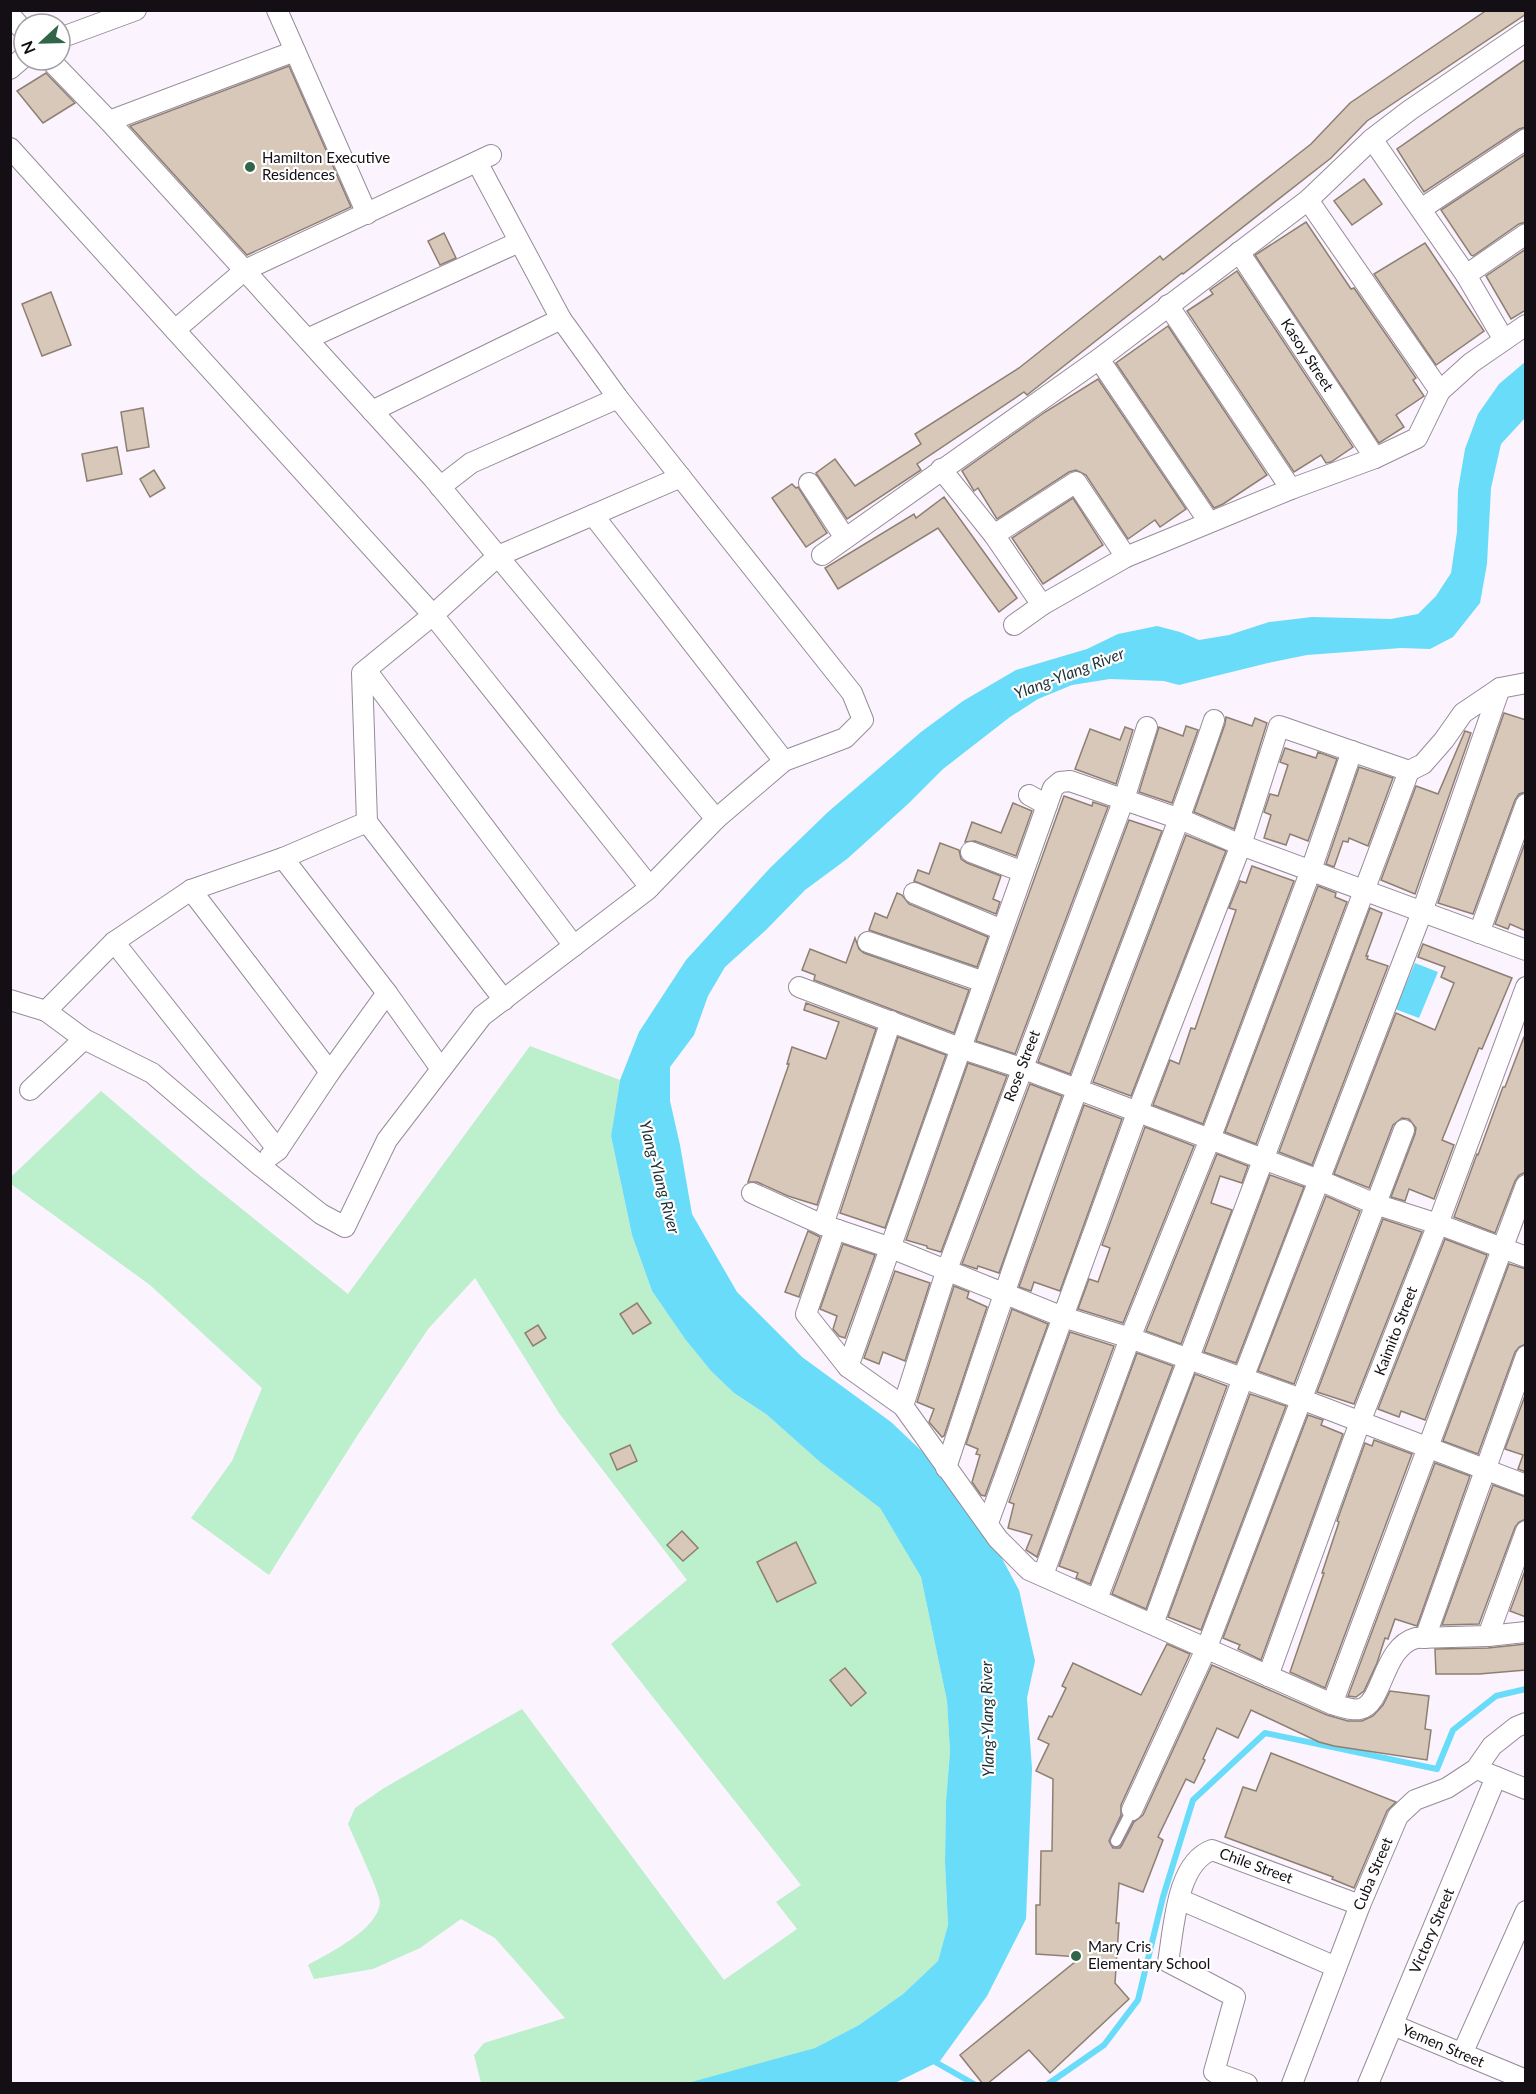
<svg xmlns="http://www.w3.org/2000/svg" width="1536" height="2094" viewBox="0 0 1536 2094" font-family="Lato,sans-serif">
<rect width="100%" height="100%" fill="#fbf3fd"/>
<path fill="#bcefcb" d="M 530,1046 L 620,1080 L 611,1136 L 632,1235 L 652,1291 L 685,1339 L 711,1371 L 734,1393 L 766,1414 L 820,1462 L 880,1508 L 921,1577 L 947,1701 L 950,1752 L 946,1801 L 945,1862 L 948,1925 L 938,1961 L 903,1994 L 859,2025 L 815,2048 L 688,2084 L 481,2083 L 474,2055 L 484,2043 L 565,2018 L 495,1938 L 461,1919 L 420,1948 L 373,1969 L 314,1979 L 308,1965 C 329,1953 379,1929 380,1902 C 380,1893 353,1836 348,1824 L 355,1808 L 384,1788 L 522,1709 L 724,1980 L 797,1929 L 776,1902 L 801,1885 L 611,1644 L 687,1580 L 559,1413 L 475,1278 L 428,1329 L 357,1436 L 269,1575 L 191,1518 L 232,1461 L 262,1388 L 150,1285 L 11,1184 L 11,1177 L 101,1091 L 197,1173 L 348,1294 Z"/>
<g fill="#68dcf9">
<polygon points="1525,362 1525,418 1501,444 1491,488 1487,564 1480,603 1453,637 1430,649 1401,648 1307,655 1268,663 1179,685 1164,681 1110,679 1072,685 1038,699 1010,717 943,769 908,804 847,859 805,890 766,930 725,967 708,996 694,1035 670,1067 670,1101 680,1145 692,1214 737,1292 802,1357 891,1422 928,1457 992,1540 1019,1590 1035,1661 1027,1698 1032,1769 1026,1919 987,1996 940,2061 895,2083 688,2083 815,2048 859,2025 903,1994 938,1961 948,1925 945,1862 946,1801 950,1752 947,1701 921,1577 880,1508 820,1462 766,1414 734,1393 711,1371 685,1339 652,1291 632,1235 611,1136 620,1080 639,1032 686,960 770,868 828,812 921,732 963,701 1016,670 1087,649 1118,634 1157,626 1180,632 1199,640 1229,635 1269,622 1312,617 1391,619 1418,614 1436,596 1451,573 1457,532 1458,490 1465,449 1478,414 1499,384"/>
<polygon points="1415,963 1438,972 1419,1018 1395,1009"/>
</g>
<g fill="none" stroke-linecap="round" stroke-linejoin="round">
<g stroke="#68dcf9" stroke-width="6">
<polyline points="930,2059 974,2084"/>
<polyline points="1048,2084 1104,2045 1138,2000 1163,1897 1193,1800 1265,1733 1437,1769 1453,1730 1496,1696 1526,1689"/>
</g>
</g>
<g fill="#d7c8ba" stroke="#8d7f72" stroke-width="1.5">
<polygon points="1487,10 1526,10 1526,14 1367,121 1331,158 1183,274 1182,273 1027,395 1024,392 917,464 921,470 847,519 816,473 835,459 855,486 921,444 915,434 1019,368 1160,256 1163,260 1311,144 1350,103"/>
<polygon points="1526,59 1526,127 1519,129 1424,192 1397,149"/>
<polygon points="289,66 351,207 247,255 130,126"/>
<polygon points="46,73 75,103 43,123 17,91"/>
<polygon points="1526,154 1526,222 1519,224 1473,256 1471,255 1441,210"/>
<polygon points="1364,179 1382,204 1352,225 1334,201"/>
<polygon points="1306,222 1351,289 1354,288 1416,378 1413,380 1424,396 1396,415 1404,427 1379,443 1255,255"/>
<polygon points="444,233 456,258 440,265 428,241"/>
<polygon points="1425,243 1484,331 1436,365 1374,274"/>
<polygon points="1526,249 1526,310 1511,319 1486,276"/>
<polygon points="1237,271 1353,447 1331,462 1326,463 1321,455 1294,472 1187,311 1213,294 1210,290"/>
<polygon points="51,292 71,345 42,356 22,304"/>
<polygon points="1168,326 1267,475 1223,504 1214,508 1116,363"/>
<polygon points="1098,379 1186,509 1160,527 1155,520 1128,539 1086,475 1076,470 1069,472 997,519 978,488 974,491 962,471 1045,412"/>
<polygon points="143,408 149,447 127,451 121,412"/>
<polygon points="117,447 122,474 87,481 82,454"/>
<polygon points="154,470 165,488 150,497 140,479"/>
<polygon points="792,484 796,488 798,487 827,533 806,547 772,498"/>
<polygon points="944,497 1017,598 999,612 938,528 838,589 825,568 914,514 916,518"/>
<polygon points="1073,498 1103,545 1043,584 1012,538"/>
<polygon points="1504,713 1526,720 1526,792 1519,794 1515,800 1473,914 1438,903"/>
<polygon points="1226,717 1252,726 1255,718 1267,723 1234,829 1194,812 1225,724"/>
<polygon points="1186,726 1198,730 1172,803 1139,792 1159,727 1183,736"/>
<polygon points="1125,727 1133,730 1116,784 1075,769 1090,729 1120,740"/>
<polygon points="1465,731 1471,733 1415,894 1381,880 1416,786 1438,794"/>
<polygon points="1285,748 1316,758 1318,752 1337,759 1308,841 1290,834 1286,845 1264,838 1271,815 1264,812 1270,794 1278,796 1288,765 1280,762"/>
<polygon points="1359,767 1393,778 1368,846 1349,838 1348,842 1343,841 1334,867 1326,864"/>
<polygon points="1064,796 1092,806 1093,802 1108,807 1015,1054 976,1041"/>
<polygon points="1013,803 1032,811 1016,856 975,841 965,842 972,822 1001,833"/>
<polygon points="1129,820 1162,831 1070,1074 1038,1062"/>
<polygon points="1186,835 1226,851 1131,1096 1093,1082"/>
<polygon points="1526,840 1526,931 1510,924 1508,929 1495,924"/>
<polygon points="940,843 959,850 961,859 967,863 1001,876 993,899 1000,902 996,914 914,881 918,870 929,874"/>
<polygon points="1252,866 1294,881 1203,1124 1153,1105 1170,1060 1179,1064 1191,1028 1195,1029 1236,910 1229,908 1240,881 1246,883"/>
<polygon points="1318,886 1336,893 1335,897 1347,902 1256,1144 1225,1132"/>
<polygon points="897,893 902,895 909,904 988,937 977,967 869,930 875,913 887,918"/>
<polygon points="1370,908 1382,913 1366,956 1368,956 1367,959 1388,966 1312,1165 1279,1152"/>
<polygon points="855,938 859,949 864,953 969,990 954,1033 814,980 815,975 802,970 810,949 846,963"/>
<polygon points="1423,944 1512,978 1482,1049 1479,1048 1442,1140 1454,1145 1434,1199 1409,1189 1405,1201 1391,1197 1415,1134 1416,1128 1409,1119 1402,1118 1393,1125 1369,1188 1334,1174 1396,1013 1435,1030 1454,983 1441,977 1445,967 1418,957"/>
<polygon points="806,1003 876,1029 817,1205 788,1196 757,1182 748,1182 789,1064 787,1064 792,1047 826,1059 839,1022 804,1010"/>
<polygon points="898,1037 946,1055 885,1228 840,1213"/>
<polygon points="1524,1037 1526,1037 1526,1169 1524,1173 1519,1175 1515,1181 1495,1233 1454,1217 1477,1154 1478,1155 1503,1087 1505,1087"/>
<polygon points="968,1063 1007,1076 941,1252 927,1248 927,1246 906,1240"/>
<polygon points="1030,1084 1062,1096 999,1273 978,1266 977,1269 962,1264"/>
<polygon points="1084,1105 1122,1119 1060,1291 1034,1282 1031,1291 1019,1287"/>
<polygon points="1145,1127 1194,1146 1123,1323 1078,1309 1089,1279 1098,1282 1110,1248 1102,1245"/>
<polygon points="1217,1154 1248,1166 1242,1183 1220,1176 1211,1203 1232,1210 1181,1344 1146,1331"/>
<polygon points="1270,1175 1304,1187 1236,1363 1204,1352"/>
<polygon points="1326,1196 1360,1211 1294,1384 1258,1371"/>
<polygon points="1383,1219 1422,1232 1354,1404 1317,1392"/>
<polygon points="808,1231 820,1237 799,1297 785,1292"/>
<polygon points="1445,1239 1487,1255 1425,1420 1401,1411 1399,1417 1378,1409"/>
<polygon points="843,1244 875,1255 845,1338 839,1336 833,1329 837,1316 820,1309"/>
<polygon points="1509,1264 1526,1269 1526,1344 1519,1347 1515,1352 1478,1454 1443,1441"/>
<polygon points="895,1271 930,1283 905,1361 883,1352 879,1364 864,1358"/>
<polygon points="954,1286 969,1292 967,1298 987,1307 944,1436 942,1437 929,1422 934,1409 917,1402"/>
<polygon points="637,1303 651,1323 633,1334 620,1314"/>
<polygon points="1012,1309 1048,1324 985,1496 981,1495 972,1482 980,1455 976,1454 978,1449 966,1444"/>
<polygon points="538,1325 546,1338 533,1346 525,1333"/>
<polygon points="1070,1332 1114,1346 1037,1557 1026,1550 1032,1535 1008,1528 1014,1504 1009,1502"/>
<polygon points="1137,1353 1173,1366 1090,1584 1076,1578 1078,1573 1059,1566"/>
<polygon points="1195,1374 1227,1386 1146,1609 1112,1594"/>
<polygon points="1526,1393 1526,1472 1518,1469 1523,1455 1505,1449"/>
<polygon points="1250,1394 1286,1406 1201,1630 1168,1617"/>
<polygon points="1308,1415 1323,1420 1321,1425 1343,1434 1261,1660 1238,1649 1240,1645 1223,1638"/>
<polygon points="1374,1440 1412,1454 1325,1688 1290,1672 1324,1573 1322,1573 1339,1522 1337,1521 1365,1443 1372,1446"/>
<polygon points="630,1445 637,1461 617,1470 610,1454"/>
<polygon points="1435,1463 1470,1476 1417,1626 1395,1619 1388,1639 1385,1638 1377,1663 1364,1691 1356,1697 1348,1696"/>
<polygon points="1493,1485 1526,1497 1526,1519 1519,1522 1515,1527 1479,1624 1442,1625"/>
<polygon points="682,1531 698,1548 683,1561 667,1545"/>
<polygon points="796,1542 816,1583 777,1602 757,1562"/>
<polygon points="1526,1568 1526,1617 1510,1611"/>
<polygon points="1167,1644 1190,1654 1121,1805 1121,1815 1109,1841 1113,1848 1120,1848 1122,1845 1134,1822 1143,1815 1212,1665 1327,1715 1348,1721 1362,1721 1373,1716 1383,1705 1390,1691 1429,1696 1425,1729 1431,1730 1427,1760 1334,1746 1319,1742 1251,1710 1238,1738 1217,1728 1203,1759 1205,1760 1194,1783 1186,1779 1158,1837 1163,1840 1143,1892 1119,1883 1116,1923 1119,1923 1115,1983 1129,1999 1050,2073 1029,2050 987,2084 983,2084 960,2055 1081,1957 1036,1954 1036,1905 1040,1905 1041,1851 1052,1851 1053,1779 1036,1771 1049,1744 1038,1739 1049,1716 1052,1717 1066,1688 1062,1686 1073,1663 1141,1695"/>
<polygon points="1526,1644 1526,1670 1479,1674 1436,1674 1435,1649 1488,1648"/>
<polygon points="845,1668 866,1693 851,1706 830,1680"/>
<polygon points="1271,1753 1396,1802 1387,1811 1354,1888 1332,1879 1333,1877 1225,1837 1243,1787 1256,1791"/>
</g>
<g fill="none" stroke-linecap="round" stroke-linejoin="round">
<defs>
<polyline id="service" points="1116,1841 1132,1810"/>
<g id="minor">
<polyline points="277,10 367,214"/>
<polyline points="10,15 24,31"/>
<polyline points="60,38 136,10"/>
<polyline points="50,60 109,121 433,478 716,819"/>
<polyline points="10,69 24,57"/>
<polyline points="109,121 295,51"/>
<polyline points="1372,139 1466,275 1504,340"/>
<polyline points="10,148 433,615 362,673 367,822 283,858 191,890 114,942 46,1011 10,1000"/>
<polyline points="1308,200 1440,391"/>
<polyline points="1421,209 1526,139"/>
<polyline points="1239,252 1375,458"/>
<polyline points="1466,275 1526,234"/>
<polyline points="1168,305 1291,489"/>
<polyline points="175,330 245,270 491,155"/>
<polyline points="307,339 519,242"/>
<polyline points="1099,359 1209,522"/>
<polyline points="372,411 561,319 477,162"/>
<polyline points="941,469 994,535 1042,605"/>
<polyline points="809,483 845,538"/>
<polyline points="440,487 471,463 618,398"/>
<polyline points="593,515 784,761"/>
<polyline points="994,535 1076,482 1126,557"/>
<polyline points="822,555 1099,359 1308,200 1372,139 1410,110 1526,31"/>
<polyline points="1014,625 1042,605 1126,557 1291,489 1375,458 1417,438 1440,391 1471,363 1526,325"/>
<polyline points="366,670 574,946"/>
<polyline points="1029,795 1047,805"/>
<polyline points="367,822 504,1000"/>
<polyline points="971,852 1023,872"/>
<polyline points="283,858 387,993 441,1069"/>
<polyline points="650,887 433,615 498,556 681,477"/>
<polyline points="191,890 330,1072"/>
<polyline points="914,893 1002,930"/>
<polyline points="1479,933 1526,804"/>
<polyline points="114,942 278,1150"/>
<polyline points="868,942 984,982"/>
<polyline points="799,987 960,1048 1021,1068 1319,1180 1375,1204 1438,1224 1526,1257"/>
<polyline points="46,1011 84,1039 152,1073 258,1164 321,1214 345,1227 387,1140 482,1016 647,890 716,819 784,761 845,738 863,720 852,693 618,398 561,319"/>
<polyline points="30,1090 84,1039"/>
<polyline points="270,1156 278,1150 330,1072 387,993"/>
<polyline points="752,1193 823,1225 891,1248 1063,1317 1130,1338 1301,1399 1526,1485"/>
<polyline points="823,1225 891,1021"/>
<path d="M 838,1230 L 833,1236 L 806,1314 L 848,1367 L 903,1406 L 998,1539 L 1029,1570 L 1332,1704 C 1340,1706 1351,1711 1360,1709 C 1383,1705 1382,1647 1416,1638 L 1488,1636 L 1526,1632"/>
<polyline points="848,1367 1047,805 1053,788 1060,782 1070,781 1180,819 1241,845 1526,950"/>
<polyline points="903,1406 946,1272 1124,799 1147,727"/>
<path d="M 946,1468 C 987,1342 1030,1216 1077,1090 C 1122,967 1172,845 1214,720"/>
<polyline points="988,1523 1137,1113 1241,845 1279,726 1409,771 1423,764 1444,740 1463,713 1500,688 1526,683"/>
<polyline points="1043,1575 1130,1338 1210,1139 1311,870 1352,751"/>
<polyline points="1097,1599 1188,1360 1409,771"/>
<polyline points="1153,1624 1243,1378 1422,912 1500,688"/>
<polyline points="1488,1636 1526,1531"/>
<polyline points="1425,1638 1526,1356"/>
<polyline points="1268,1676 1360,1422 1438,1224 1526,987"/>
<polyline points="1332,1704 1526,1185"/>
<polyline points="1484,1772 1526,1789"/>
<polyline points="1132,1810 1207,1647 1404,1130"/>
<polyline points="1179,1899 1336,1967"/>
<polyline points="1393,2025 1526,2080"/>
<polyline points="1462,2054 1526,1911"/>
<path d="M 1247,2084 L 1214,2072 L 1235,1997 L 1168,1962 C 1174,1929 1176,1863 1212,1850 L 1360,1905"/>
<polyline points="1292,2084 1360,1905 1398,1816 1415,1800 1447,1788 1476,1769 1492,1746 1516,1727 1526,1723"/>
<polyline points="1368,2084 1496,1777"/>
</g>
</defs>
<use href="#service" stroke="#978b9a" stroke-width="14"/>
<use href="#minor" stroke="#978b9a" stroke-width="22"/>
<use href="#service" stroke="#fff" stroke-width="10"/>
<use href="#minor" stroke="#fff" stroke-width="20"/>
</g>
<g fill="#30654a" stroke="#fff" stroke-width="2">
<circle cx="250" cy="167" r="6"/>
<circle cx="1076" cy="1956" r="6"/>
</g>
<g text-anchor="middle" stroke-width="4.5" stroke-linejoin="round" paint-order="stroke">
<g font-size="15" fill="#130f14" stroke="#fff" text-anchor="start">
<text x="262" y="163">Hamilton Executive<tspan x="262" dy="17">Residences</tspan></text>
<text x="1088" y="1952">Mary Cris<tspan x="1088" dy="17">Elementary School</tspan></text>
</g>
<g font-size="15" fill="#130f14" stroke="#fff">
<text transform="translate(1307 355) rotate(57)" y="5">Kasoy Street</text>
<text transform="translate(1022 1066) rotate(-69)" y="5">Rose Street</text>
<text transform="translate(1396 1331) rotate(-69)" y="5">Kaimito Street</text>
<text transform="translate(1256 1866) rotate(20)" y="5">Chile Street</text>
<text transform="translate(1373 1874) rotate(-67)" y="5">Cuba Street</text>
<text transform="translate(1432 1931) rotate(-67)" y="5">Victory Street</text>
<text transform="translate(1443 2046) rotate(23)" y="5">Yemen Street</text>
</g>
<g font-size="16" font-style="italic" fill="#1c3036" stroke="#fff">
<text transform="translate(1069 673) rotate(-21)" y="6">Ylang-Ylang River</text>
<text transform="translate(660 1177) rotate(75)" y="6">Ylang-Ylang River</text>
<text transform="translate(987 1719) rotate(-91)" y="6">Ylang-Ylang River</text>
</g>
</g>
<rect width="1536" height="2094" fill="none" stroke="#130f14" stroke-width="24"/>
<g transform="translate(42 42) rotate(248)"><circle r="28" fill="#ffffff" stroke="#a19fa1" stroke-width="1.5"/>
<path d="M0-4.5L10 22L0 15L-10 22Z" fill="#30654a"/>
<text y="-9" font-size="16" font-weight="bold" text-anchor="middle" fill="#130f14">N</text>
</g>
</svg>
